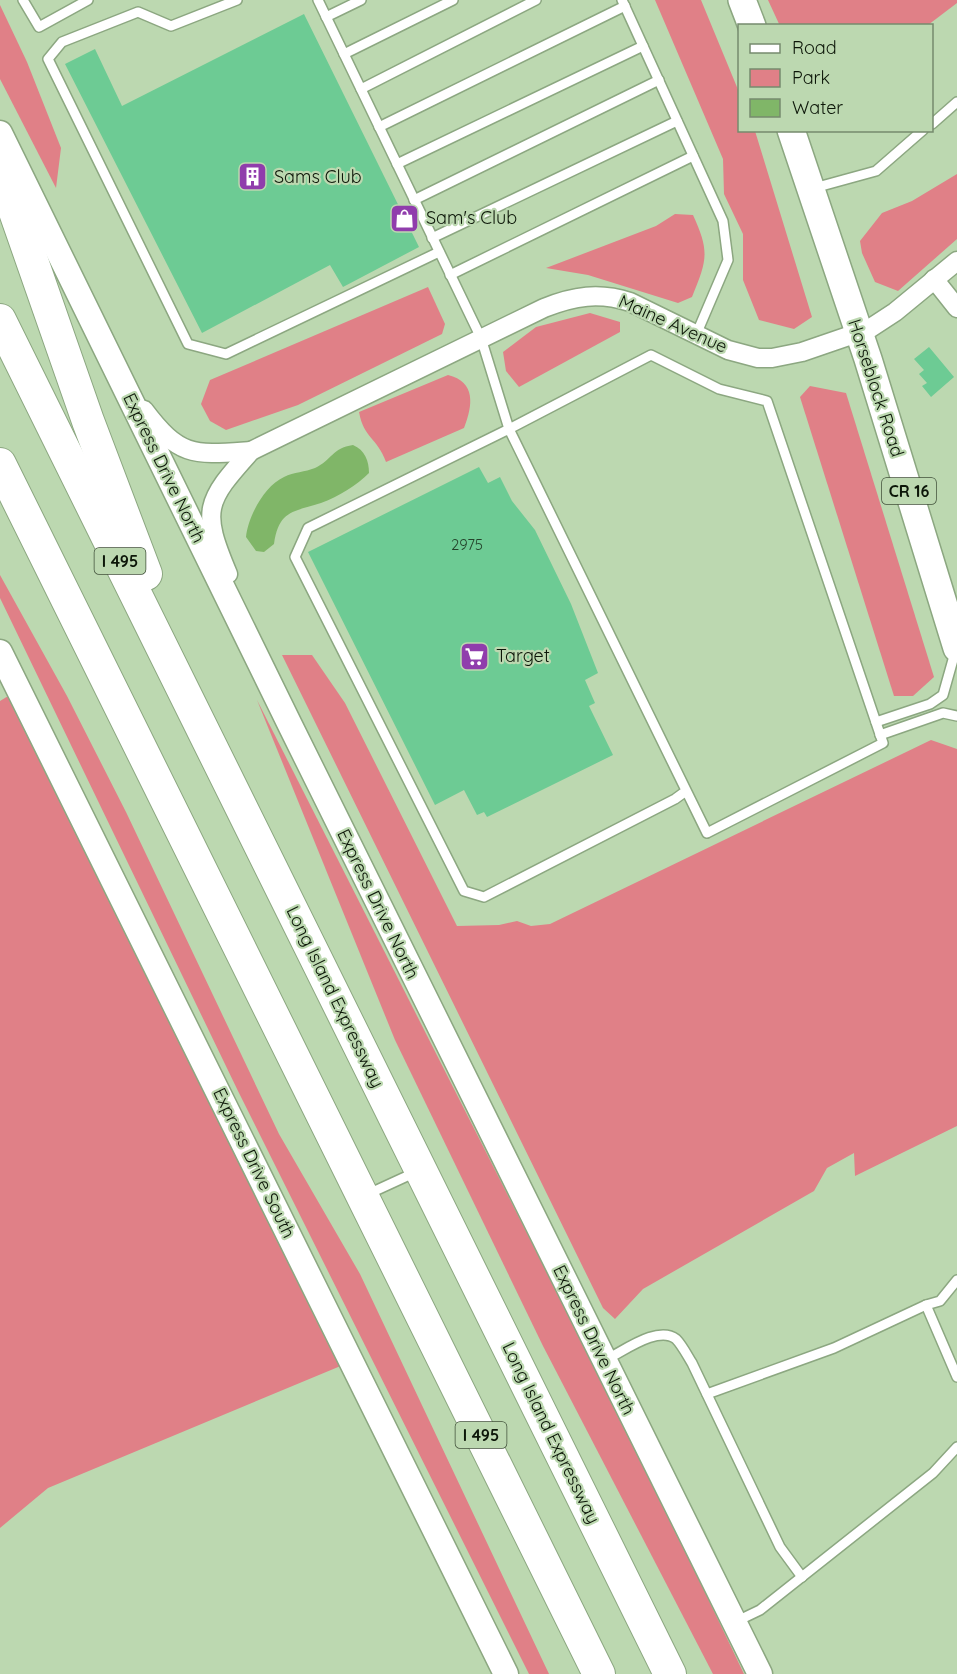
<svg xmlns="http://www.w3.org/2000/svg" width="957" height="1674" viewBox="0 0 957 1674" font-family="Quicksand,sans-serif">
<rect width="100%" height="100%" fill="#bcd8b0"/>
<g fill="#e08087">
<polygon points="655,0 701,0 739,92 740,130 755,131 812,317 794,329 759,320 743,280 743,234 724,194 723,159"/>
<polygon points="768,0 957,0 957,3 928,25 780,26"/>
<polygon points="0,5 27,62 61,148 56,188 0,79"/>
<polygon points="957,174 957,239 898,291 875,282 862,253 860,241 882,213 912,201"/>
<path d="M 675,214 L 693,215 C 710,252 707,260 692,297 L 678,303 L 588,275 L 546,268 L 656,226 Z"/>
<polygon points="428,287 445,324 442,334 298,405 226,430 210,421 201,404 210,380"/>
<polygon points="590,313 620,322 620,332 519,387 506,371 503,352 536,327"/>
<path d="M 448,375 C 476,382 473,405 464,428 L 386,462 C 377,437 364,439 359,412 Z"/>
<polygon points="810,386 846,393 934,677 913,696 894,696 800,397"/>
<polygon points="0,575 67,696 126,812 279,1134 360,1274 549,1674 529,1674 238,1091 0,598"/>
<polygon points="282,655 312,655 345,703 457,926 499,925 517,921 531,926 550,924 931,740 957,749 957,1126 855,1176 854,1153 827,1168 814,1191 643,1289 615,1319 603,1308"/>
<polygon points="18,690 343,1365 48,1488 0,1528 0,701"/>
<polygon points="257,700 640,1456 744,1674 713,1674 543,1346 395,1040"/>
</g>
<path fill="#80b668" d="M 353,445 C 365,450 369,461 369,473 C 357,485 338,497 321,503 C 293,512 279,510 274,544 L 264,552 L 256,551 L 246,537 C 248,517 264,486 284,477 C 294,472 305,472 315,468 C 332,460 332,448 353,445 Z"/>
<g fill="#6dcb94">
<polygon points="304,14 419,247 343,287 330,265 202,333 65,64 95,49 122,106"/>
<polygon points="929,347 954,377 931,397 922,386 927,383 919,374 924,370 914,359"/>
<polygon points="479,467 488,483 500,477 512,501 535,530 571,604 598,673 585,680 595,703 589,706 613,755 487,817 484,812 477,815 464,790 435,805 308,552"/>
</g>
<g fill="none" stroke-linecap="round" stroke-linejoin="round">
<defs>
<g id="lane">
<polyline points="23,0 39,27 88,0"/>
<polyline points="237,0 171,26 138,12 62,42 48,59 188,344 226,354 439,252"/>
<polyline points="318,0 481,338 509,429 707,833 883,743 767,401 719,389 651,355 509,429 308,528 295,557 464,891 484,897 675,799 686,791"/>
<polyline points="622,0 723,221 728,260 696,335"/>
<polyline points="326,17 361,0"/>
<polyline points="344,54 453,0"/>
<polyline points="361,89 536,0"/>
<polyline points="932,124 957,102"/>
<polyline points="379,127 625,6"/>
<polyline points="397,164 643,46"/>
<polyline points="814,188 876,171 923,130"/>
<polyline points="414,200 659,80"/>
<polyline points="432,238 677,121"/>
<polyline points="450,275 693,156"/>
<polyline points="876,722 930,704 943,695 956,649"/>
<polyline points="880,735 943,713 957,716"/>
<polyline points="366,1195 416,1172"/>
<polyline points="957,1280 940,1301 926,1305 957,1377"/>
<path d="M 607,1359 C 624,1351 658,1325 676,1339 C 682,1345 687,1355 692,1363 L 780,1547 L 802,1577"/>
<polyline points="707,1394 834,1348 926,1305"/>
<polyline points="735,1622 760,1610 933,1473 957,1447"/>
</g>
<g id="street">
<polyline points="934,279 957,308"/>
<path d="M 144,410 C 180,458 194,455 251,451"/>
<path d="M 228,574 C 201,510 205,502 251,451 L 544,308 C 574,296 599,292 630,302 L 728,350 L 758,358 L 772,358 L 802,352 L 869,329 L 895,312 L 957,261"/>
</g>
<g id="secondary">
<polyline points="0,133 290,725 760,1674"/>
<polyline points="0,652 506,1674"/>
</g>
<g id="primary">
<polyline points="742,0 752,26"/>
<polyline points="791,130 868,359 957,648"/>
</g>
<g id="highway">
<polyline points="0,169 88,421 146,574"/>
<polyline points="0,320 670,1674"/>
<polyline points="0,464 599,1674"/>
</g>
</defs>
<use href="#lane" stroke="#8ca781" stroke-width="12"/>
<use href="#street" stroke="#8ca781" stroke-width="21"/>
<use href="#secondary" stroke="#8ca781" stroke-width="27"/>
<use href="#primary" stroke="#8ca781" stroke-width="30"/>
<use href="#highway" stroke="#8ca781" stroke-width="34"/>
<use href="#lane" stroke="#fff" stroke-width="9"/>
<use href="#street" stroke="#fff" stroke-width="18"/>
<use href="#secondary" stroke="#fff" stroke-width="24"/>
<use href="#primary" stroke="#fff" stroke-width="27"/>
<use href="#highway" stroke="#fff" stroke-width="32"/>
</g>
<defs>
<symbol id="building-square" viewBox="-11 -11 22 22"><rect x="-9" y="-9" width="18" height="18" rx="4" fill="#903dac" stroke="#bcd8b0"/><path d="M-4-6H4V6H1V3H-1V6H-4ZM-2.5-4.3h1.7v1.8h-1.7ZM.8-4.3h1.7v1.8H.8ZM-2.5-1h1.7V.8h-1.7ZM.8-1h1.7V.8H.8Z" fill="#fff"/></symbol>
<symbol id="shop-square" viewBox="-11 -11 22 22"><rect x="-9" y="-9" width="18" height="18" rx="4" fill="#903dac" stroke="#bcd8b0"/><path d="M-5-2.5h2.3a2.7 3.5 0 0 1 5.4 0H5L5.5 6h-11ZM-1.5-2.5h3a1.5 2.3 0 0 0-3 0Z" fill="#fff"/></symbol>
<symbol id="supermarket-square" viewBox="-11 -11 22 22"><rect x="-9" y="-9" width="18" height="18" rx="4" fill="#903dac" stroke="#bcd8b0"/><path d="M-6-5.5h2.5l.6 2H6L4.5 2H-2.5L-4.4-4H-6ZM-1.5 3.2a1.3 1.3 0 1 0 .1 0ZM3 3.2a1.3 1.3 0 1 0 .1 0Z" fill="#fff"/></symbol>
</defs>
<g fill-rule="evenodd">
<use href="#building-square" x="236" y="160" width="33" height="33"/>
<use href="#shop-square" x="388" y="202" width="33" height="33"/>
<use href="#supermarket-square" x="458" y="640" width="33" height="33"/>
</g>
<g text-anchor="middle" stroke-width="4.5" stroke-linejoin="round" paint-order="stroke">
<g font-size="15" fill="#24432b">
<text x="467" y="550">2975</text>
</g>
<g fill="#bcd8b0" stroke="#41503a" stroke-width="1.5">
<rect x="882" y="478" width="54" height="26" rx="4.5"/>
<rect x="94.5" y="548" width="51" height="26" rx="4.5"/>
<rect x="455.5" y="1422" width="51" height="26" rx="4.5"/>
</g>
<g font-size="16" font-weight="bold" fill="#0c1608">
<text x="909" y="497">CR 16</text>
<text x="120" y="567">I 495</text>
<text x="481" y="1441">I 495</text>
</g>
<g font-size="18" fill="#0c1608" stroke="#bcd8b0" text-anchor="start">
<text x="274" y="183">Sams Club</text>
<text x="426" y="224">Sam's Club</text>
<text x="496" y="662">Target</text>
</g>
<g font-size="18" fill="#0c1608" stroke="#bcd8b0">
<text transform="translate(673 324) rotate(24)" y="6">Maine Avenue</text>
<text transform="translate(876 388) rotate(72)" y="6">Horseblock Road</text>
<text transform="translate(164 468) rotate(64)" y="6">Express Drive North</text>
<text transform="translate(378 904) rotate(64)" y="6">Express Drive North</text>
<text transform="translate(335 997) rotate(64)" y="6">Long Island Expressway</text>
<text transform="translate(254 1163) rotate(64)" y="6">Express Drive South</text>
<text transform="translate(594 1340) rotate(64)" y="6">Express Drive North</text>
<text transform="translate(551 1433) rotate(64)" y="6">Long Island Expressway</text>
</g>
</g>
<rect x="738" y="24" width="195" height="108" fill="#bcd8b0" stroke="#768a6d" stroke-width="1.5"/>
<rect x="750" y="44" width="30" height="9" fill="#ffffff" stroke="#768a6d" stroke-width="1.5"/>
<text x="792" y="54" font-size="18" fill="#0c1608">Road</text>
<rect x="750" y="69" width="30" height="18" fill="#e08087" stroke="#768a6d" stroke-width="1.5"/>
<text x="792" y="84" font-size="18" fill="#0c1608">Park</text>
<rect x="750" y="99" width="30" height="18" fill="#80b668" stroke="#768a6d" stroke-width="1.5"/>
<text x="792" y="114" font-size="18" fill="#0c1608">Water</text>
</svg>
